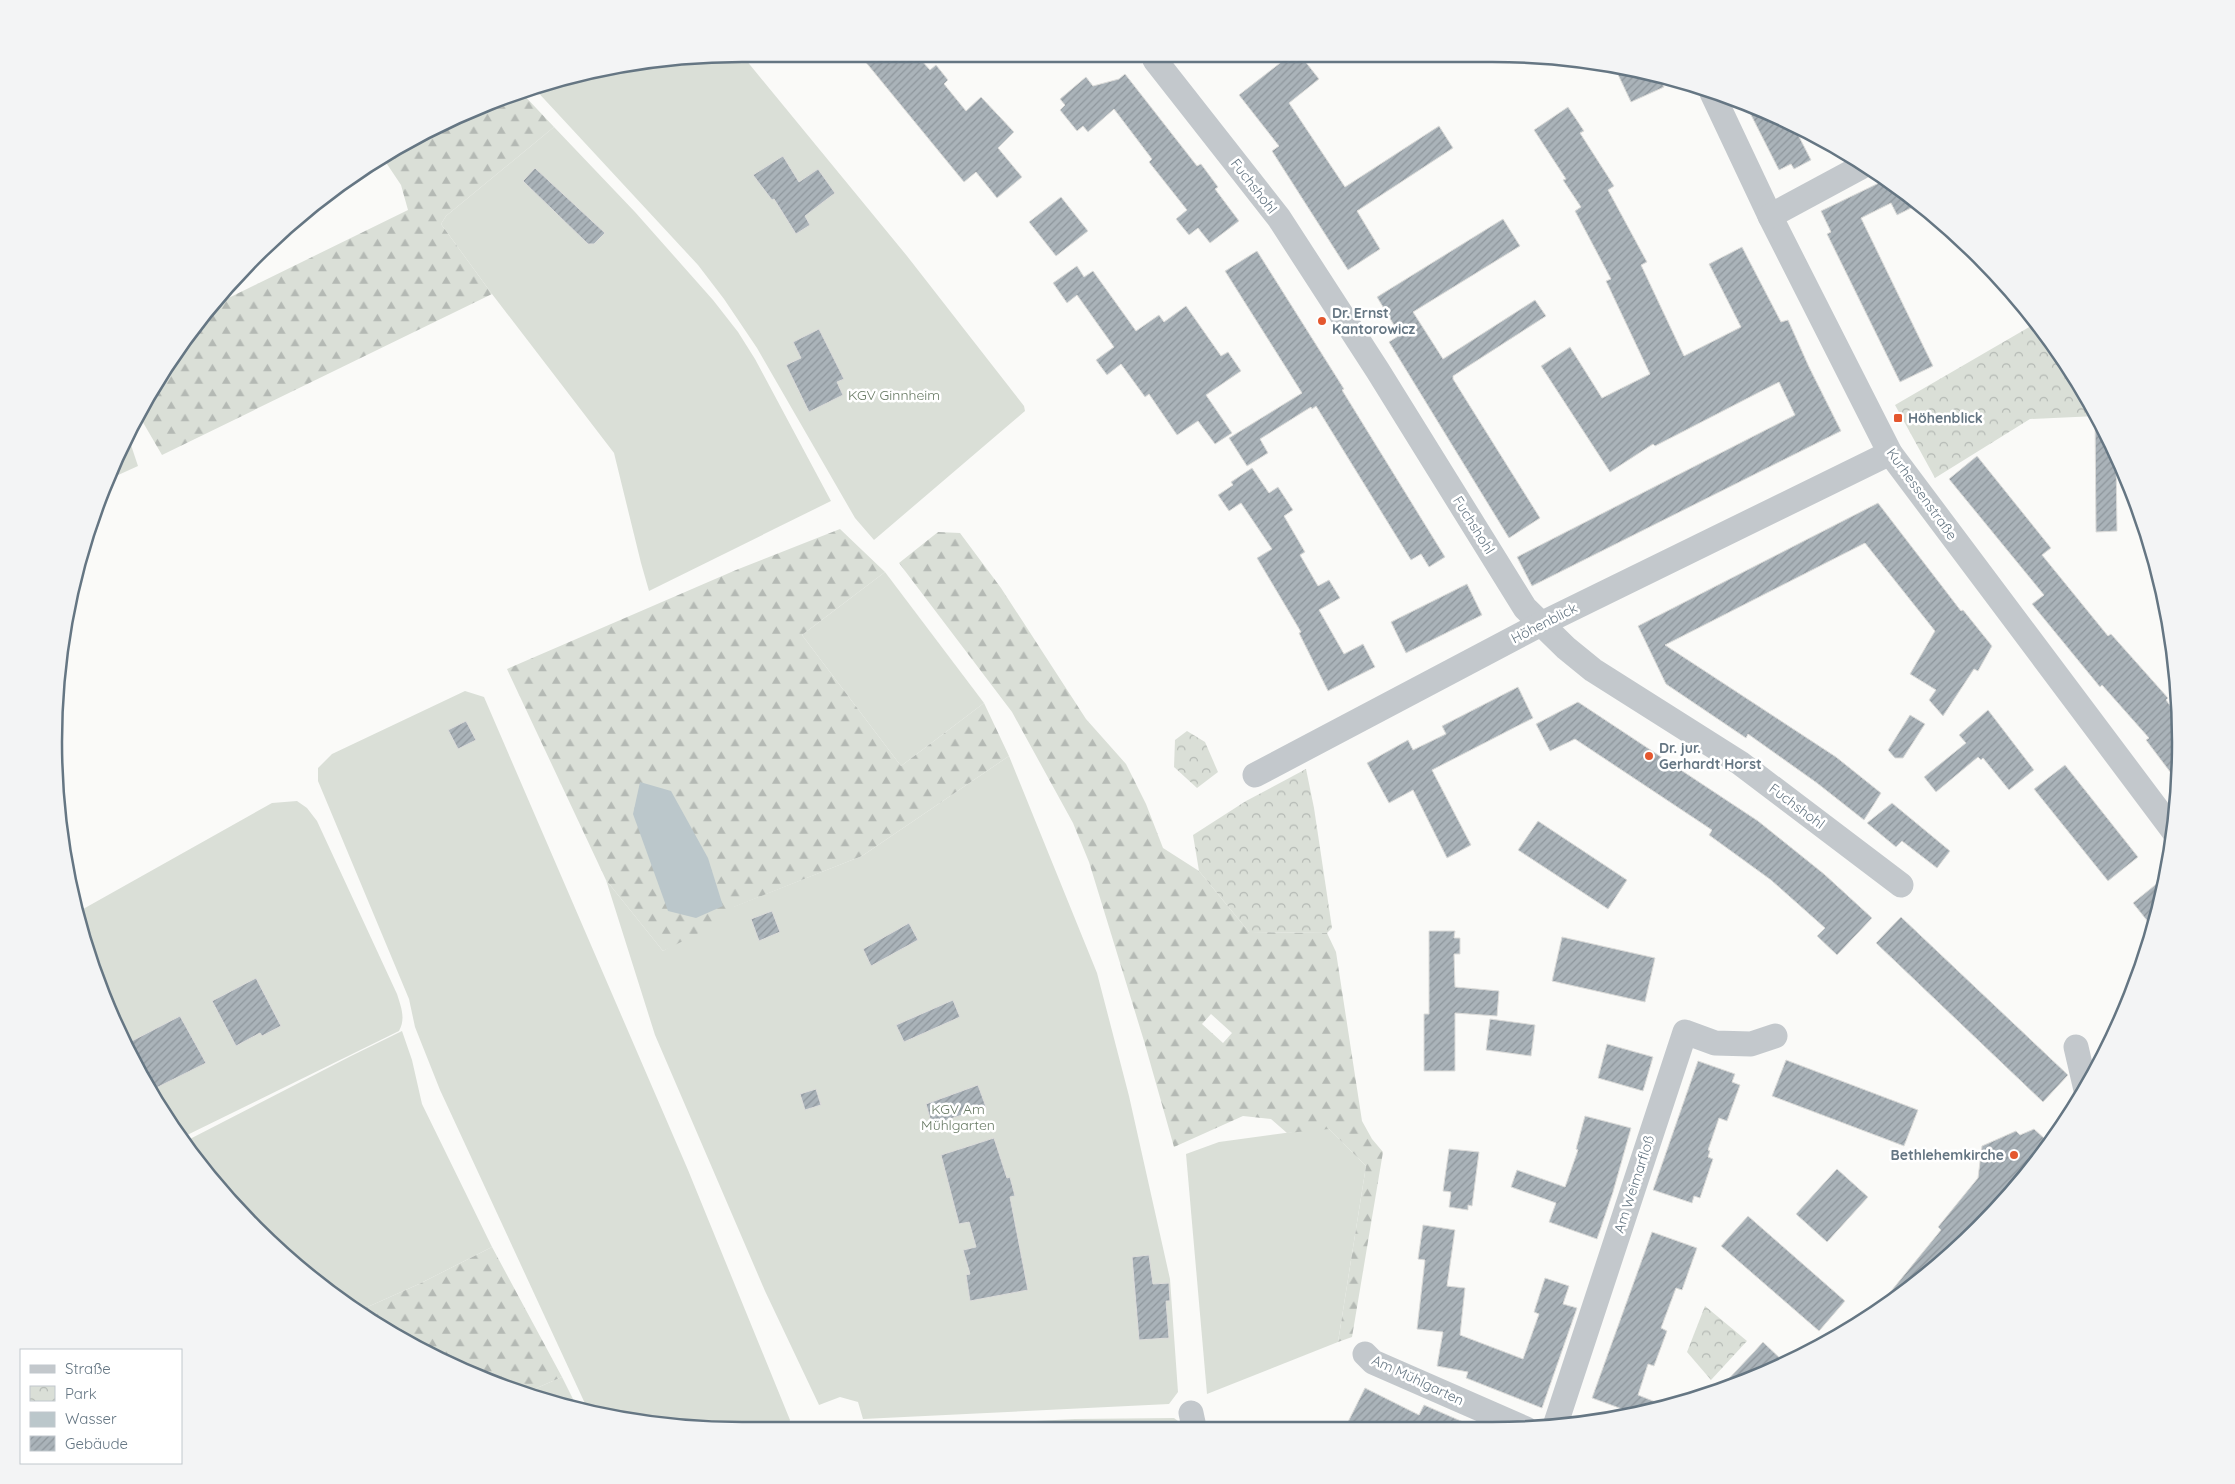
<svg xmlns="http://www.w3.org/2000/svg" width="2235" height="1484" viewBox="0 0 2235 1484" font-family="Quicksand,sans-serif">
<defs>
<pattern id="forest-firs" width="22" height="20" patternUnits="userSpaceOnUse" patternTransform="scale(1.25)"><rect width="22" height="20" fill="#dadfd7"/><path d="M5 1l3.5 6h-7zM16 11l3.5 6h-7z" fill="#b4b9b4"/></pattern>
<pattern id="park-crowns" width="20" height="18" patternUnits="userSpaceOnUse" patternTransform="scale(1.25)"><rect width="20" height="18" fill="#dadfd7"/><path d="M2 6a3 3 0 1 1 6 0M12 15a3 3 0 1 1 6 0" fill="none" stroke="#b4b9b4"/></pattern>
<pattern id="building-hatch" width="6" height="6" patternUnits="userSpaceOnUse" patternTransform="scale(1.25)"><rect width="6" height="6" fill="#aab3b9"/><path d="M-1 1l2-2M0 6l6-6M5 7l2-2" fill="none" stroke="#8e969c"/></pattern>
</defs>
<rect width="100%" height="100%" fill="#fafaf8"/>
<g fill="#dadfd7">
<polygon points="652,60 746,60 907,256 1024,406 1025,411 874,540 855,518 757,348 724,299 698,265 533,87"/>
<polygon points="554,127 635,212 713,300 738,332 755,359 831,501 649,591 641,563 614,453 492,294 441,224 446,216"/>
<polygon points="129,439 138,466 105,481 106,479"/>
<polygon points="885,572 984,703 901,766 802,635"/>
<polygon points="465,691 484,697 688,1170 790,1420 788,1425 652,1424 588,1410 440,1090 415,1027 409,999 318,781 318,768 332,754"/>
<polygon points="1009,756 1097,973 1129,1096 1170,1279 1178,1392 1169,1404 863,1419 858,1402 840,1397 819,1405 765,1291 655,1035 606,880 663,951 733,907 862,856"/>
<path d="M 297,801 L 307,808 L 317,821 L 397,994 C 401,1007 406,1018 399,1031 L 183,1137 L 146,1086 L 76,913 L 272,803 Z"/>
<polygon points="402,1031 412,1060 422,1104 492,1247 419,1284 363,1309 288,1259 224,1196 186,1141 351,1056"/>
<polygon points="1315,1129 1329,1129 1366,1166 1338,1342 1207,1394 1186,1154 1219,1142"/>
<polygon points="562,1377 577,1407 523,1394"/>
<polygon points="1174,1418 1186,1427 940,1426 1075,1419"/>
</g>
<g fill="url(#forest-firs)" fill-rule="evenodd">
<polygon points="520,91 554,127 446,216 441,224 492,294 162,455 141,419 196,323 212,306 408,210 401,185 383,158"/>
<polygon points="840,529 885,572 802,635 901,766 984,703 1009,756 862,856 734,907 731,917 663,951 606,880 507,669 736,570"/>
<path d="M 938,532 L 960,533 L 1001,588 L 1086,719 L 1126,764 L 1146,804 L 1163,848 L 1199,871 L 1249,932 L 1327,933 L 1336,952 L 1362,1121 L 1372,1139 L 1383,1152 L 1352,1337 L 1338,1342 L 1366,1166 L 1329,1129 L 1287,1133 L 1271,1119 L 1243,1116 L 1174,1147 L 1144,1041 L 1089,862 L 1073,823 L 1012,712 L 899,563 ZM 1211,1014 L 1232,1033 L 1223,1043 L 1202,1024 Z"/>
<polygon points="492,1247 562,1377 523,1394 438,1359 363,1309 419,1284"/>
</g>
<g fill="url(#park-crowns)">
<polygon points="2038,322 2097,416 2030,419 1935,478 1895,405"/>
<polygon points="1187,731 1205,742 1218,772 1197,788 1174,767 1175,740"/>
<polygon points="1306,769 1314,808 1332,928 1327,933 1249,932 1199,871 1193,835 1246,801"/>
<polygon points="1705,1306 1747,1341 1711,1380 1687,1352"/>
</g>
<polygon fill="#bbc7cb" points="640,782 671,791 708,858 723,906 696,918 668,911 633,814"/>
<g fill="url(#building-hatch)" stroke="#dcdcda">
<polygon points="864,60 921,60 930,70 936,65 948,80 944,84 966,111 981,97 1014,132 998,148 1022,177 997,198 976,172 964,182"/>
<polygon points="1284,60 1304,60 1319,79 1289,103 1345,187 1439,126 1453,148 1357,211 1380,249 1348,270 1272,151 1279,146 1239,95"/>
<polygon points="1614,66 1658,75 1664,87 1631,102"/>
<polygon points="1125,74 1197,166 1201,164 1218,187 1215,189 1239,221 1210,243 1198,228 1189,235 1176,219 1187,210 1149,162 1152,159 1114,109 1088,132 1083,126 1077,131 1060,110 1065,105 1060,99 1086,77 1093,86 1119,79"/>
<polygon points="1746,105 1792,123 1811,160 1794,169 1791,164 1779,170"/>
<polygon points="1568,107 1584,131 1580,133 1614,186 1608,190 1647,262 1641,265 1684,356 1741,327 1709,264 1742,247 1781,322 1788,320 1809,367 1841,431 1532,586 1517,557 1795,415 1779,382 1655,446 1653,444 1610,472 1541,366 1570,347 1602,398 1650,374 1606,281 1611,279 1575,211 1581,207 1563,180 1566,179 1534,130"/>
<polygon points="783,156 799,182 818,169 835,193 805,216 810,225 796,234 774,199 772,200 753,175"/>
<polygon points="535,168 605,233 594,244 588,244 523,181"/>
<polygon points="1880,180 1917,205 1897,215 1891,203 1861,218 1933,366 1900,382 1827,234 1831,232 1821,211 1881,182"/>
<polygon points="1061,197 1088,231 1056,256 1029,222"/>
<polygon points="1503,219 1520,246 1413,312 1443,359 1535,300 1546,316 1453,376 1453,379 1540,518 1509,538 1389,342 1400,335 1377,297"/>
<polygon points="1257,251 1344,389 1342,390 1445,557 1429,567 1421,554 1411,560 1316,406 1312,409 1311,407 1260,439 1268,453 1247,466 1229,438 1302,393 1225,271"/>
<polygon points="1077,266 1084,277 1093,271 1136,331 1159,315 1164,322 1186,306 1221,356 1228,352 1241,371 1206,395 1232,433 1215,444 1198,421 1177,435 1149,394 1145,397 1121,364 1107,375 1096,360 1114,347 1077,295 1067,303 1053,283"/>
<polygon points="819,329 844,379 837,382 843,395 809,412 786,365 801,358 793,342"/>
<polygon points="2095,413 2110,438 2116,452 2117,531 2096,532"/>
<polygon points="1977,456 2051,548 2042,555 2108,636 2111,634 2168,698 2166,700 2179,718 2177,781 2146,740 2149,738 2102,685 2100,687 2032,604 2044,595 1949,479"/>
<polygon points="1252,468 1269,493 1278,487 1293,510 1284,516 1305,552 1300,555 1318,586 1329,580 1340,598 1319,610 1344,654 1363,644 1375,667 1328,691 1299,633 1301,632 1257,558 1272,549 1241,503 1229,511 1218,495 1233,485 1231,482"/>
<polygon points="1878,503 1961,611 1963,610 1992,646 1978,671 1974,669 1943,716 1929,700 1936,690 1910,674 1935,631 1865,543 1665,645 1836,757 1881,793 1864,820 1817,783 1748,734 1746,738 1666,684 1638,626"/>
<polygon points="1467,584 1482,615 1406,653 1391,622"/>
<polygon points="1518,687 1533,718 1432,770 1471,845 1447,858 1413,790 1389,803 1367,763 1408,740 1413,750 1446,734 1442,726"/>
<polygon points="1578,702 1758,821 1824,874 1872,918 1837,955 1817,936 1825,928 1771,880 1709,835 1712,830 1575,739 1550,751 1536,724"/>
<polygon points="1988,710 2034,770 2009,790 1983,758 1981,760 1978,757 1936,792 1924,777 1966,743 1959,735"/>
<polygon points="1910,715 1925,724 1903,758 1895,758 1888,750"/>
<polygon points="466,721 476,740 458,749 448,730"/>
<polygon points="2065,765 2138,857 2108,881 2034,789"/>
<polygon points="1892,803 1950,851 1937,868 1902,841 1896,847 1867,823"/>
<polygon points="1538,821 1627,880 1608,909 1518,850"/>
<polygon points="2165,877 2159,904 2153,928 2133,903"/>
<polygon points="772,911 780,932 759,941 751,919"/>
<polygon points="1901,917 2068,1075 2043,1102 1876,943"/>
<polygon points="909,923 918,940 871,966 863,949"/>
<polygon points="1429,931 1455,931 1454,938 1460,938 1460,954 1454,954 1455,987 1499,991 1497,1016 1455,1013 1455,1071 1424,1071 1424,1014 1429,1014"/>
<polygon points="1562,937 1655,958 1645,1002 1552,981"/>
<polygon points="256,978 281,1026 262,1036 260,1033 236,1046 212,1001"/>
<polygon points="953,1000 960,1017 904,1042 896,1025"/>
<polygon points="180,1016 206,1063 150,1091 128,1043"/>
<polygon points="1490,1019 1535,1025 1531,1056 1486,1050"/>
<polygon points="1607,1044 1653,1057 1643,1091 1598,1078"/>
<polygon points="1786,1060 1918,1110 1904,1146 1772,1096"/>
<polygon points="1698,1061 1735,1074 1732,1082 1740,1085 1727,1121 1719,1118 1708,1150 1710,1151 1708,1157 1713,1159 1700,1198 1694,1196 1692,1203 1653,1190"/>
<polygon points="978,1085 986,1107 932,1125 926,1104"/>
<polygon points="816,1089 821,1105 805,1110 800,1094"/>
<polygon points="1585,1116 1631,1128 1613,1192 1597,1239 1549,1222 1556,1203 1511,1187 1517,1170 1565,1187 1578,1150 1576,1149"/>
<polygon points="2034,1129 2046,1140 2046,1146 2010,1196 2000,1206 1997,1203 1977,1227 1912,1288 1886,1304 1883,1301 1941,1230 1938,1227 1978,1178 1982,1146 2016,1131 2020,1135"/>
<polygon points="994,1138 1007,1178 1010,1177 1015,1196 1010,1197 1028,1290 970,1301 966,1275 970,1274 963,1250 976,1247 969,1222 959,1224 941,1155"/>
<polygon points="1449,1149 1479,1152 1472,1206 1468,1205 1468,1210 1449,1207 1451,1192 1443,1191"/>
<polygon points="1837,1169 1868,1197 1827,1242 1796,1214"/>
<polygon points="1748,1216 1845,1301 1819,1331 1721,1246"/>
<polygon points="1423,1225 1455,1230 1447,1286 1465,1288 1460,1335 1523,1359 1539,1314 1534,1312 1545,1278 1569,1286 1563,1304 1577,1308 1542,1408 1466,1378 1468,1372 1437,1366 1443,1332 1417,1329 1425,1260 1418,1259"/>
<polygon points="1652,1232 1697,1248 1682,1290 1676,1288 1661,1328 1667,1331 1654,1366 1648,1364 1638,1395 1668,1407 1633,1413 1592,1398"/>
<polygon points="1149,1255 1153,1284 1169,1283 1170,1301 1166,1301 1169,1338 1139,1340 1132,1257"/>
<polygon points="1763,1342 1786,1364 1720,1388 1754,1352"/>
<polygon points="1365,1388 1419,1415 1424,1405 1477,1428 1345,1428"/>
</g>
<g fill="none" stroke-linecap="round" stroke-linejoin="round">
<g stroke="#c3c8cc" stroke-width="25">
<polyline points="1155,60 1279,218 1378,371 1525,608 1566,648 1593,670 1740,763 1901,885"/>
<polyline points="1712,93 1770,216 1890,453 2175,833"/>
<polyline points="1770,216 1861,167"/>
<polyline points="1255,775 1541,624 1890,453"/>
<polyline points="2076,1047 2086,1090"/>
<polyline points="1365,1354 1373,1362 1526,1429"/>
<polyline points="1191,1413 1194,1427"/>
<polyline points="1555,1426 1685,1032 1715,1043 1751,1044 1775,1036"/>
</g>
</g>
<g fill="#e4572e" stroke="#fff" stroke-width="2">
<circle cx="1322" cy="321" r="5"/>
<rect x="1893" y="413" width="10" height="10" rx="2.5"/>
<circle cx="1649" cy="756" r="5"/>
<circle cx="2014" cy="1155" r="5"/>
</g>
<g text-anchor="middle" stroke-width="5" stroke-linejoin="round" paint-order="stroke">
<g font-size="14" fill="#657683" stroke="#fff">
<text transform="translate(1254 186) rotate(52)" y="5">Fuchshohl</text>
<text transform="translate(1922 494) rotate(54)" y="5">Kurhessenstraße</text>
<text transform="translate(1474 525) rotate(58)" y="5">Fuchshohl</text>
<text transform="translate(1544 623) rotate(-27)" y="5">Höhenblick</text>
<text transform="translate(1797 806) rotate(37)" y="5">Fuchshohl</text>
<text transform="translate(1634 1184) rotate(-72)" y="5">Am Weimarfloß</text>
<text transform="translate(1418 1380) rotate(25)" y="5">Am Mühlgarten</text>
</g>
<g font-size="14" font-weight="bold" fill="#657683" stroke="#fff" text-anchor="start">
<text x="1332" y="318">Dr. Ernst<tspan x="1332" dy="16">Kantorowicz</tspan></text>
<text x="1908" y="423">Höhenblick</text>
<text x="1659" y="753">Dr. jur.<tspan x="1659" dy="16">Gerhardt Horst</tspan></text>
<text x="2004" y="1160" text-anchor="end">Bethlehemkirche</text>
</g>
<g font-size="14" fill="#687a64" stroke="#fff">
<text x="894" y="400">KGV Ginnheim</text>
<text x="958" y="1114">KGV Am<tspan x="958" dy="16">Mühlgarten</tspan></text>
</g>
</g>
<path d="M0 0H2235V1484H0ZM742 62H1492A680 680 0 0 1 2172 742V742A680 680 0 0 1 1492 1422H742A680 680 0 0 1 62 742V742A680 680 0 0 1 742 62Z" fill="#f3f4f5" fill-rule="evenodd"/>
<path fill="none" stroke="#657683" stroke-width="2.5" d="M742 62H1492A680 680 0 0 1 2172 742V742A680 680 0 0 1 1492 1422H742A680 680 0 0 1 62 742V742A680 680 0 0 1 742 62Z"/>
<rect x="20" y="1349" width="162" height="115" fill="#ffffff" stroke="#c1c8cd"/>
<rect x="30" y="1365" width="25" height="8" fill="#c3c8cc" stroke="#c1c8cd"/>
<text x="65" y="1374" font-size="15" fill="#657683">Straße</text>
<rect x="30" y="1386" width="25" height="15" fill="url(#park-crowns)" stroke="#c1c8cd"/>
<text x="65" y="1399" font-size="15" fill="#657683">Park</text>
<rect x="30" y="1412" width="25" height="15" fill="#bbc7cb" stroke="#c1c8cd"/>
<text x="65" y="1424" font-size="15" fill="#657683">Wasser</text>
<rect x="30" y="1436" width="25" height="15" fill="url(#building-hatch)" stroke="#c1c8cd"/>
<text x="65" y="1449" font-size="15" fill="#657683">Gebäude</text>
</svg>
